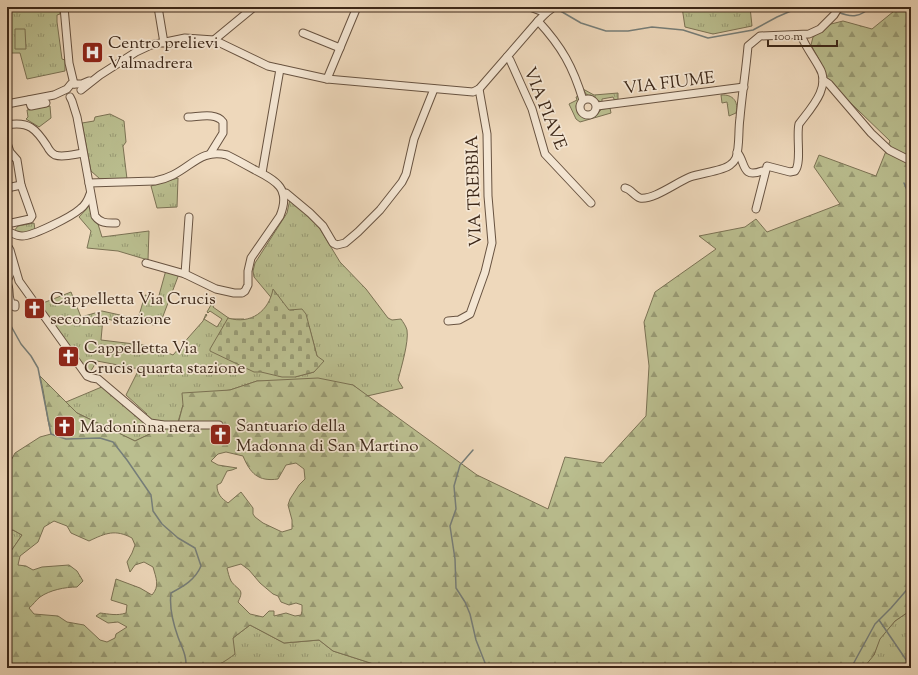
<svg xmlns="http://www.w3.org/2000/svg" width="918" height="675" viewBox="0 0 918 675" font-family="'Sorts Mill Goudy',serif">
<defs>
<pattern id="grass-tufts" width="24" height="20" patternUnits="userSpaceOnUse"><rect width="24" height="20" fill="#babe8f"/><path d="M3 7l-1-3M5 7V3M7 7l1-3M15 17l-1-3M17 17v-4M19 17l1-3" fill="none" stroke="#989a74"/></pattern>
<pattern id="forest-firs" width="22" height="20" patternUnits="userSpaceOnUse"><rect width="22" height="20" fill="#babe8f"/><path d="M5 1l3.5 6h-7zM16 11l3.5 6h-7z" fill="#989a74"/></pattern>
<pattern id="cemetery-stones" width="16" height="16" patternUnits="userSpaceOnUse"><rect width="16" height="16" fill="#babe8f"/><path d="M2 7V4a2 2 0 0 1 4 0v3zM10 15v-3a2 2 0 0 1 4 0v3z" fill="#989a74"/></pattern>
</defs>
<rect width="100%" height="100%" fill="#eed8bb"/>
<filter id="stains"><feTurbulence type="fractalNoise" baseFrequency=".005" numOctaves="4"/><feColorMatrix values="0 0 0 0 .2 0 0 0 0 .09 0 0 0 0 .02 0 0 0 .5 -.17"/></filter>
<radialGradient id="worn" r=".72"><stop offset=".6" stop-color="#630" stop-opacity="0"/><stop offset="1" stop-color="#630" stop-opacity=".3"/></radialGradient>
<g fill="url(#grass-tufts)" stroke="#7b7254">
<polygon points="7,7 60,7 60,14 57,15 57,22 62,59 65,60 65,71 27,79 20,53 7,53"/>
<polygon points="682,7 750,7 752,26 713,34 685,27"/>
<polygon points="583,89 594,95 618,93 618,101 615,101 613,97 602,99 602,103 601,102 586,94"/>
<path d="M 721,95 C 733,94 739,102 736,113 L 729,116 L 727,102 L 722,103 Z"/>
<polygon points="579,96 580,98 576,106 577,110 581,116 585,118 593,118 602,109 610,108 611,113 580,122 576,119 569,104 577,100 576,97"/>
<polygon points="50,106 51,118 39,127 26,119 28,117 27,110"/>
<polygon points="110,114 124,121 126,142 123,146 127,179 100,179 91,171 82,123 94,121 95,117"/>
<polygon points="178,178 177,207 157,208 151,186"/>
<path d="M 290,199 L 317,224 L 340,262 L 366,289 L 388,318 L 392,320 L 401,319 C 403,322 406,326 407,330 C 409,342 401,368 398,380 L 403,388 L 367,396 L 353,385 L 257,381 L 230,390 L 218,392 L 183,405 L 178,422 L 151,421 L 143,415 L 147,414 L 126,395 L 139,369 L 97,361 L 89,374 L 38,305 L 71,292 L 81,317 L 102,311 L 138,319 L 145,295 L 158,299 L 166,270 L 179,274 L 160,324 L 154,325 L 139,322 L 128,324 L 103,318 L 101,340 L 151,346 L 173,355 L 203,321 L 206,314 L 207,315 L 204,319 L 217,327 L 222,319 L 210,311 L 208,313 L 207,312 L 212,303 L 215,303 L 213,307 L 230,319 L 244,319 L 295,377 L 314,372 L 317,356 L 309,326 L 274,301 L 254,277 L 253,271 L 255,263 L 287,213 Z"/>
<polygon points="89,206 98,224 102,237 149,231 148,260 118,251 87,248 91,231 79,217"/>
<polygon points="34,223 35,230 26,236 14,231 18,226"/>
<polygon points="104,386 151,425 159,428 156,431 135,441 77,413 66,402"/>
<polygon points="7,530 13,530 22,535 7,557"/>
<polygon points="911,610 911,668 851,668 874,655 879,639 895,621"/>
<polygon points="250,625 284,643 319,640 333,651 386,668 207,668 220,665 233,638"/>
</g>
<path fill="url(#forest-firs)" stroke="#7b7254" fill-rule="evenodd" d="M 899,7 L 911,7 L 911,610 L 895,621 L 880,639 L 874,655 L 865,666 L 851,668 L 386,668 L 333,651 L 319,640 L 284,643 L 250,625 L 233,638 L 235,654 C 215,669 210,669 187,665 L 186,668 L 7,668 L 7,557 L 22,535 L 13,530 L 7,530 L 7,468 L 15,453 L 40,437 L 51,434 C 46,415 45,395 40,376 L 77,413 L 135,441 L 156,431 L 159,428 L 178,424 L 183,405 L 182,393 L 230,390 L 257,381 L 318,378 L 353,385 L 477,475 L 548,509 L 565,457 L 603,463 L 646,416 L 649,366 L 644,322 L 655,292 L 716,249 L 699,236 L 745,227 L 756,219 L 767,232 L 840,204 L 814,167 L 819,155 L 876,176 L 890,141 L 827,80 L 821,63 L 811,45 L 813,37 L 831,24 L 843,21 L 872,29 ZM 226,452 L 243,456 C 250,473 258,482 278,479 L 286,465 L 296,463 L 304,469 L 305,479 L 299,485 L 290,499 L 288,505 L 292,520 L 292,529 L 282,532 L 263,523 L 255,517 L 253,514 L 253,508 L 241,492 L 228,503 C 221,498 217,494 217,485 L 221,483 L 227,471 L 232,470 L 237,468 L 218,465 L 211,461 L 218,454 ZM 54,521 L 67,526 L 71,533 L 89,541 C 106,533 115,529 132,538 L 135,545 L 132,553 L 127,562 L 130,572 L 135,565 L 144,562 L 153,567 C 156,578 160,586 152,595 L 140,588 L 116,579 L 111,600 L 127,605 L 126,613 C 117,616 109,614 100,613 L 96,616 L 108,623 L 118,622 L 127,627 L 116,634 L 115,638 L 107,642 L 100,640 L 84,625 L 67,622 L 58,616 L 34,614 L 29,608 C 33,605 36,600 40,597 C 50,590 65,587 77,587 L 83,581 L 77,571 L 69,565 L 42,567 L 33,570 L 26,566 L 18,565 L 20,556 L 38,542 L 44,527 ZM 241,564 L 249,570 L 260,583 L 273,594 L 278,596 L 281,602 L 289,605 L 296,603 L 302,605 L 302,611 L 301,615 L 295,616 L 286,613 L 274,616 L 274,611 L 269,611 L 263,617 L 250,614 L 238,602 C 245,588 238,591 231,581 C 229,577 228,572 227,568 Z"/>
<path fill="url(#cemetery-stones)" stroke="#7b7254" d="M 273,289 L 289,310 L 302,309 L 306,314 L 317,356 L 324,361 L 314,372 L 295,377 L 282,377 L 261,372 L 254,372 L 210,351 L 210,349 L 228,318 C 251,325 269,311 273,289 Z"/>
<polygon fill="#babe8f" stroke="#7b7254" points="15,29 25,29 26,49 15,49"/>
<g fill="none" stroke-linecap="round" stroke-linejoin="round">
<g stroke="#767e79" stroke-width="1.5">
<polyline points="821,7 835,11"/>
<polyline points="557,9 581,23 606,31 628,31 652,27 683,30 708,38 753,30 777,17 800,7"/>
<path d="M 838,12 C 852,18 860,17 871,7"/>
<polyline points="904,183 911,200"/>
<path d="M 7,301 L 11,326 L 21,344 L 31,356 L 38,368 L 51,434 L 66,439 L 100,438 L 113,442 L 127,460 L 151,495 L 153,511 L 162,524 L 178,538 L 195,548 L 201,566 C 195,580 184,586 171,593 C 169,608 173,623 178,637 C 182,648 187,656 186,668"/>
<polyline points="473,450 460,465 454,486 456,509 450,526 455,559 456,588 465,602 470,614 476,640 487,668"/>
<polyline points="879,620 911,667"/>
<polyline points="851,668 875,624 891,608 911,585"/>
</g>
<defs>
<g id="minor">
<polyline points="64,7 69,63 74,84"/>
<polyline points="158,7 164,43"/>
<polyline points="530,7 546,13"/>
<path d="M 538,21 C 562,47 573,67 583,100"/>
<polyline points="303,33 340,48"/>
<polyline points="214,40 254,7"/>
<polyline points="507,57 510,60 532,109 545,154 591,203"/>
<polyline points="327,79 357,7"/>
<polyline points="823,80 829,84 871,133 889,150 911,161"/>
<polyline points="81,90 100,75 136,52 151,45 185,38 214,40 268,66 327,79 473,92 479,89 538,21 546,13 554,7"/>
<path d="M 70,97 L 72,101 L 77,117 L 95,216 C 101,224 108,223 116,223"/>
<circle cx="588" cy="107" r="8"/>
<polyline points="29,100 31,106 46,103"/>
<polyline points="7,104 54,95 67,89 71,84 82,84 89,81"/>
<polyline points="597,106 744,87"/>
<path d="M 188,117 C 198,117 216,112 223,122 L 223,133 L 210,154"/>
<path d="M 7,125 C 29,121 36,129 47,146 C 49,150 51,153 55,155 C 63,158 75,154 83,153"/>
<polyline points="7,143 10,152 17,160 21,185 32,216 30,219 7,224"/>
<path d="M 737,152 C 746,162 741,179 762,171"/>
<polyline points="262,173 280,69"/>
<path d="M 89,183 L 155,181 C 161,180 167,178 173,175 C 193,165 202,149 227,155 C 237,160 246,165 255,170 C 277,181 291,189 280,216 L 251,258 L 248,271 L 248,285 L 245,291 L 242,293 L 234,293 L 216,289 L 185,274 L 146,263"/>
<polyline points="7,188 21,185"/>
<path d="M 625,188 C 631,189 634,196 640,198 C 654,200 677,182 690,177 C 701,173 723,171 730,165 C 733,163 735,160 736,158 C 740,145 738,132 740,118 C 742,94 746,70 748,46 L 760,36 L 809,34 L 820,29 L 834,15 L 839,7"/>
<polyline points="283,193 286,193 310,213 323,226 333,243 337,245 345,243 358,232 380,210 402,182 406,174 414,139 434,89"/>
<path d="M 756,209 L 767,166 L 790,172 L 795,171 C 802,163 796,135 799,124 C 810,109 832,87 819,67 C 813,56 805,46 801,35"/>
<path d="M 7,231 C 12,233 16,236 22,236 C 33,236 71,217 80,209 C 86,205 88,200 90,194"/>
<polyline points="7,245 10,250 19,281 87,376 92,378 98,379 150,423 164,425 219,425"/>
<polyline points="185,274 189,217"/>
<polyline points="7,281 12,270 11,263"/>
<path d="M 7,283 C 11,290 7,297 12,304 L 15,304 L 15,307"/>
<polyline points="448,321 459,320 470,314 485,272 492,243 488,196 487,134 479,89"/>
</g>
</defs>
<use href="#minor" stroke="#685341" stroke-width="9"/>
<use href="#minor" stroke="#f4e6d3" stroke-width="7"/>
</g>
<defs>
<symbol id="hospital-square" viewBox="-11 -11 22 22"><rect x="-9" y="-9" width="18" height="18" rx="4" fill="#8f2418" stroke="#f4e6d3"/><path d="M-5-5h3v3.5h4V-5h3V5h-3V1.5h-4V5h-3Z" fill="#fff"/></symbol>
<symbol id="church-square" viewBox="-11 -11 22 22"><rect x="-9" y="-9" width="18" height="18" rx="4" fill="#8f2418" stroke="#f4e6d3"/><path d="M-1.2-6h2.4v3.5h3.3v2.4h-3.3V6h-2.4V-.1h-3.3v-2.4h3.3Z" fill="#fff"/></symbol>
</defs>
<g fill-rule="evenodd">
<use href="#hospital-square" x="80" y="40" width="25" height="25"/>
<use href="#church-square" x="22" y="296" width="25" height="25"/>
<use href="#church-square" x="56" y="344" width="25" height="25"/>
<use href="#church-square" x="52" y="414" width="25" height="25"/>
<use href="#church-square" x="208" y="422" width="25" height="25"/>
</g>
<g text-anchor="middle" stroke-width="3.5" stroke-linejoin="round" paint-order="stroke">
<g font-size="17" fill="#3c2718" stroke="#f4e6d3" text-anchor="start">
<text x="108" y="48">Centro prelievi<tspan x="108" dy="20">Valmadrera</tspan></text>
<text x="50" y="304">Cappelletta Via Crucis<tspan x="50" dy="20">seconda stazione</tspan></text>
<text x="84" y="353">Cappelletta Via<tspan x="84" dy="20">Crucis quarta stazione</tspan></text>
<text x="236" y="431">Santuario della<tspan x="236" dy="20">Madonna di San Martino</tspan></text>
<text x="80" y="432">Madoninna nera</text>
</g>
<g font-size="17" fill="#3c2718" stroke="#f4e6d3">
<text transform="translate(669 82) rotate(-7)" y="6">VIA FIUME</text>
<text transform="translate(546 108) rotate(68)" y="6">VIA PIAVE</text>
<text transform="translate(473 191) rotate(-92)" y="6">VIA TREBBIA</text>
</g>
</g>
<rect width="918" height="675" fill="none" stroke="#eed8bb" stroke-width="24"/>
<rect x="8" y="8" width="902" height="659" fill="none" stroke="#3c2718" stroke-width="2"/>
<rect x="12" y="12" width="894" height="651" fill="none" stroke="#3c2718"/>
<path d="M768 40v6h69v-6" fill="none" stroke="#3c2718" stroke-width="2"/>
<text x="774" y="40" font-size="12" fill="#3c2718" stroke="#f4e6d3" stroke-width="3" paint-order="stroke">100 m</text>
<rect width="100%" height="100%" filter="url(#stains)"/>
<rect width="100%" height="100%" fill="url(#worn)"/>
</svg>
